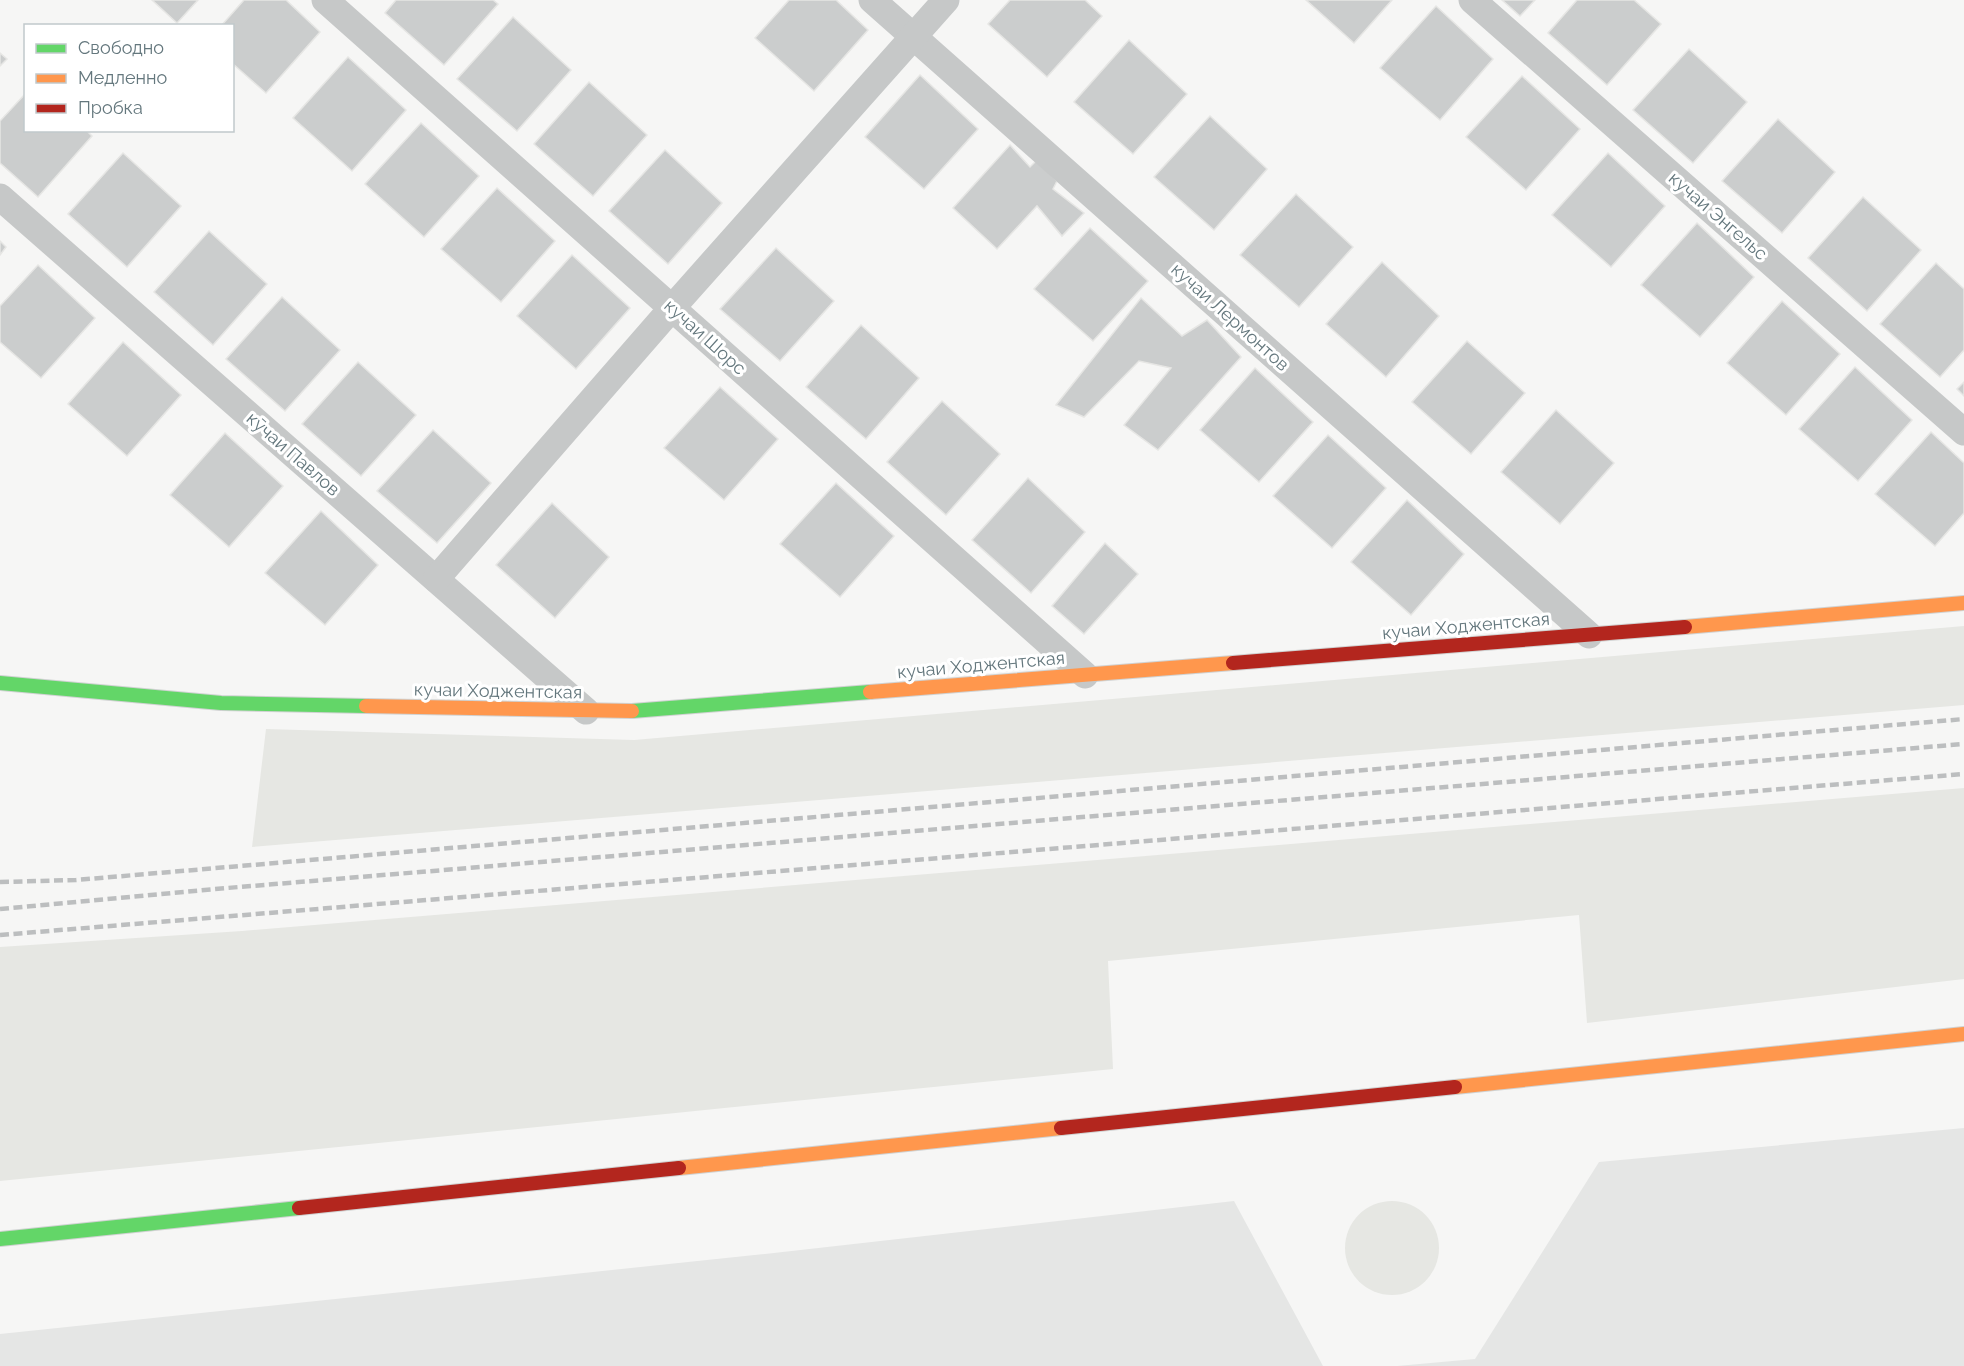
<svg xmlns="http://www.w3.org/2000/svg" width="1964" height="1366" viewBox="0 0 1964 1366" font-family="Raleway,sans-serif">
<rect width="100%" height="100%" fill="#f6f6f5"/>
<g fill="#e5e6e5">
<polygon points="1964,1128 1964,1366 1397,1366 1475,1359 1599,1162"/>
<polygon points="1234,1201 1323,1366 0,1366 0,1334 765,1254"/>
</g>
<g fill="#e6e7e3">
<polygon points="1964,626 1964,705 252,847 266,729 634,740"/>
<polygon points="1964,788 1964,979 1587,1023 1579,915 1108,961 1113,1069 0,1181 0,947 242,931"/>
<circle cx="1392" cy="1248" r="47"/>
</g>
<g fill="#cbcdcd" stroke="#e6e6e4" stroke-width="1.5">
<polygon points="152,0 198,0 177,23"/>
<polygon points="244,0 286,0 320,32 266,93 232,63 232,26 221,26"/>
<polygon points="396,0 493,0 498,4 444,65 385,13"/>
<polygon points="789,0 836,0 868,30 814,91 755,38"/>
<polygon points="1010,0 1085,0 1102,16 1047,77 988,24"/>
<polygon points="1306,0 1392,0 1354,43"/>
<polygon points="1502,0 1535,0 1520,16"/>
<polygon points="1577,0 1634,0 1661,24 1607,85 1548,33"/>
<polygon points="1436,6 1493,59 1440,120 1380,68"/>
<polygon points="513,17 571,70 517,131 457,79"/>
<polygon points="1129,40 1187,94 1133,154 1074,102"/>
<polygon points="1689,49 1747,102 1693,163 1633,110"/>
<polygon points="0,53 7,59 0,66"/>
<polygon points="348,57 406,110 352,171 293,118"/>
<polygon points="920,75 978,129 924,189 865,137"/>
<polygon points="1522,76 1580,129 1526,190 1466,137"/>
<polygon points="589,82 647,135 593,196 534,144"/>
<polygon points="26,93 26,130 86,130 92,136 38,197 0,163 0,121"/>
<polygon points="1210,116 1267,169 1214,230 1154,177"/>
<polygon points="1778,119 1835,172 1782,233 1722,181"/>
<polygon points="421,123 479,176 424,237 365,184"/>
<polygon points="1010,145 1030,167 1037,160 1057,181 1053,189 1084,213 1062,236 1037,206 997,249 953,208"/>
<polygon points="665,150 722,203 668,264 609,211"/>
<polygon points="123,153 181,206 127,267 68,214"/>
<polygon points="1608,153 1665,206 1611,267 1552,215"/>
<polygon points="497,188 555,241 501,302 441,249"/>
<polygon points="1296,194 1353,247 1299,307 1240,255"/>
<polygon points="1863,197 1921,250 1867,311 1808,258"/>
<polygon points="1697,223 1754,277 1700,337 1641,285"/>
<polygon points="1090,228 1148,281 1093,341 1034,289"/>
<polygon points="209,231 267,284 213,345 154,292"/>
<polygon points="0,241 6,247 0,255"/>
<polygon points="776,248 834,301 780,361 720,309"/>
<polygon points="572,255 630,308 576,369 517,316"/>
<polygon points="1382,262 1439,316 1386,377 1326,324"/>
<polygon points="1936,263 1964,289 1964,350 1940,377 1880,324"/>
<polygon points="38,265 95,318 41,378 0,342 0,306"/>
<polygon points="282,297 340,350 285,411 226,359"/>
<polygon points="1141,298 1182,336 1207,320 1241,357 1158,450 1124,425 1171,368 1139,361 1084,417 1056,405"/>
<polygon points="1782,301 1840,354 1786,415 1727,363"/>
<polygon points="861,325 919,378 866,439 806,387"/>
<polygon points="1467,341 1525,393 1471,454 1412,402"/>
<polygon points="123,342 181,395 127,456 68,404"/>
<polygon points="358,362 416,415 361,476 302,424"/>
<polygon points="1855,367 1912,420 1858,481 1799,429"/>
<polygon points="1255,368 1313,422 1259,482 1200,430"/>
<polygon points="1964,382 1964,396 1957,389"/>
<polygon points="720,387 778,439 724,500 664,448"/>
<polygon points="942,401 1000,454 946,515 887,462"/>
<polygon points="1556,410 1614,463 1560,524 1501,472"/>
<polygon points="433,430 491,483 437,543 377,491"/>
<polygon points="1931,432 1964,463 1964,513 1935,546 1875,494"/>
<polygon points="225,433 283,486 229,547 170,495"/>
<polygon points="1328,435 1386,488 1332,548 1273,496"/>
<polygon points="1028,478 1085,532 1031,593 972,540"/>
<polygon points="836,483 894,536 840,597 780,544"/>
<polygon points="1407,500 1464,554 1411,615 1351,562"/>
<polygon points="552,503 609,557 555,618 496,565"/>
<polygon points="321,511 378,565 325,625 265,573"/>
<polygon points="1105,543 1138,574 1084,634 1052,606"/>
</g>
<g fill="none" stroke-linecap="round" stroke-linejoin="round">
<defs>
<g id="fast">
<polyline points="0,683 221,703 366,706"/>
<polyline points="632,711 870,692"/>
<polyline points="0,1239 299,1208"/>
</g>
<g id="slow">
<polyline points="1685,627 1964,603"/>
<polyline points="870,692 1233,663"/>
<polyline points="366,706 632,711"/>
<polyline points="1455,1087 1964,1034"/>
<polyline points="679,1168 1061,1128"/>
</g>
<g id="jam">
<polyline points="1233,663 1685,627"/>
<polyline points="1061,1128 1455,1087"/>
<polyline points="299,1208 679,1168"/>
</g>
</defs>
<use href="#fast" stroke="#d0d2d2" stroke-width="16"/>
<use href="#slow" stroke="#d0d2d2" stroke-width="16"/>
<use href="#jam" stroke="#d0d2d2" stroke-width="16"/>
<g stroke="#c6c8c8" stroke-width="27">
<polyline points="325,0 1085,675"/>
<polyline points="872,0 1589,635"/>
<polyline points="1472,0 1964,432"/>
<polyline points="0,197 586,711"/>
<polyline points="436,579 672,308 946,0"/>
</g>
<use href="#fast" stroke="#63d668" stroke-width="14"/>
<use href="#slow" stroke="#ff974d" stroke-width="14"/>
<use href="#jam" stroke="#b3261e" stroke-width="14"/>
<g stroke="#bcbebf" stroke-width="4.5" stroke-dasharray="9 4.5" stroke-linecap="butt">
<polyline points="0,882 76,880 1964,719"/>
<polyline points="0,909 227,888 1964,744"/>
<polyline points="0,935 1964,774"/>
</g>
</g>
<g text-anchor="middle" stroke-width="6" stroke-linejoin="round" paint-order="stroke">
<g font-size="18" fill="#64777d" stroke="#fff">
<text transform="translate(1718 216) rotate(41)" y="6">кучаи Энгельс</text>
<text transform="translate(1230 317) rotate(42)" y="6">кучаи Лермонтов</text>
<text transform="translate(705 337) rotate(42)" y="6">кучаи Шорс</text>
<text transform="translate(293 454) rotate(41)" y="6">кӯчаи Павлов</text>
<text transform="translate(1466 626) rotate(-5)" y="6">кучаи Ходжентская</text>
<text transform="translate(981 665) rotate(-5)" y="6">кучаи Ходжентская</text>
<text transform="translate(498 691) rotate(1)" y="6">кучаи Ходжентская</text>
</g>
</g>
<rect x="24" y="24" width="210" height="108" fill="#ffffff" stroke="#c1c9cb" stroke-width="1.5"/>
<rect x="36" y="44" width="30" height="9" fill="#63d668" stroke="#c1c9cb" stroke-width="1.5"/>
<text x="78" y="54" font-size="18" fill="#64777d">Свободно</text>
<rect x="36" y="74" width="30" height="9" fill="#ff974d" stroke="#c1c9cb" stroke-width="1.5"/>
<text x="78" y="84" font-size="18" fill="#64777d">Медленно</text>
<rect x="36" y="104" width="30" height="9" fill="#b3261e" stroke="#c1c9cb" stroke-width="1.5"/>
<text x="78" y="114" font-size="18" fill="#64777d">Пробка</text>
</svg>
